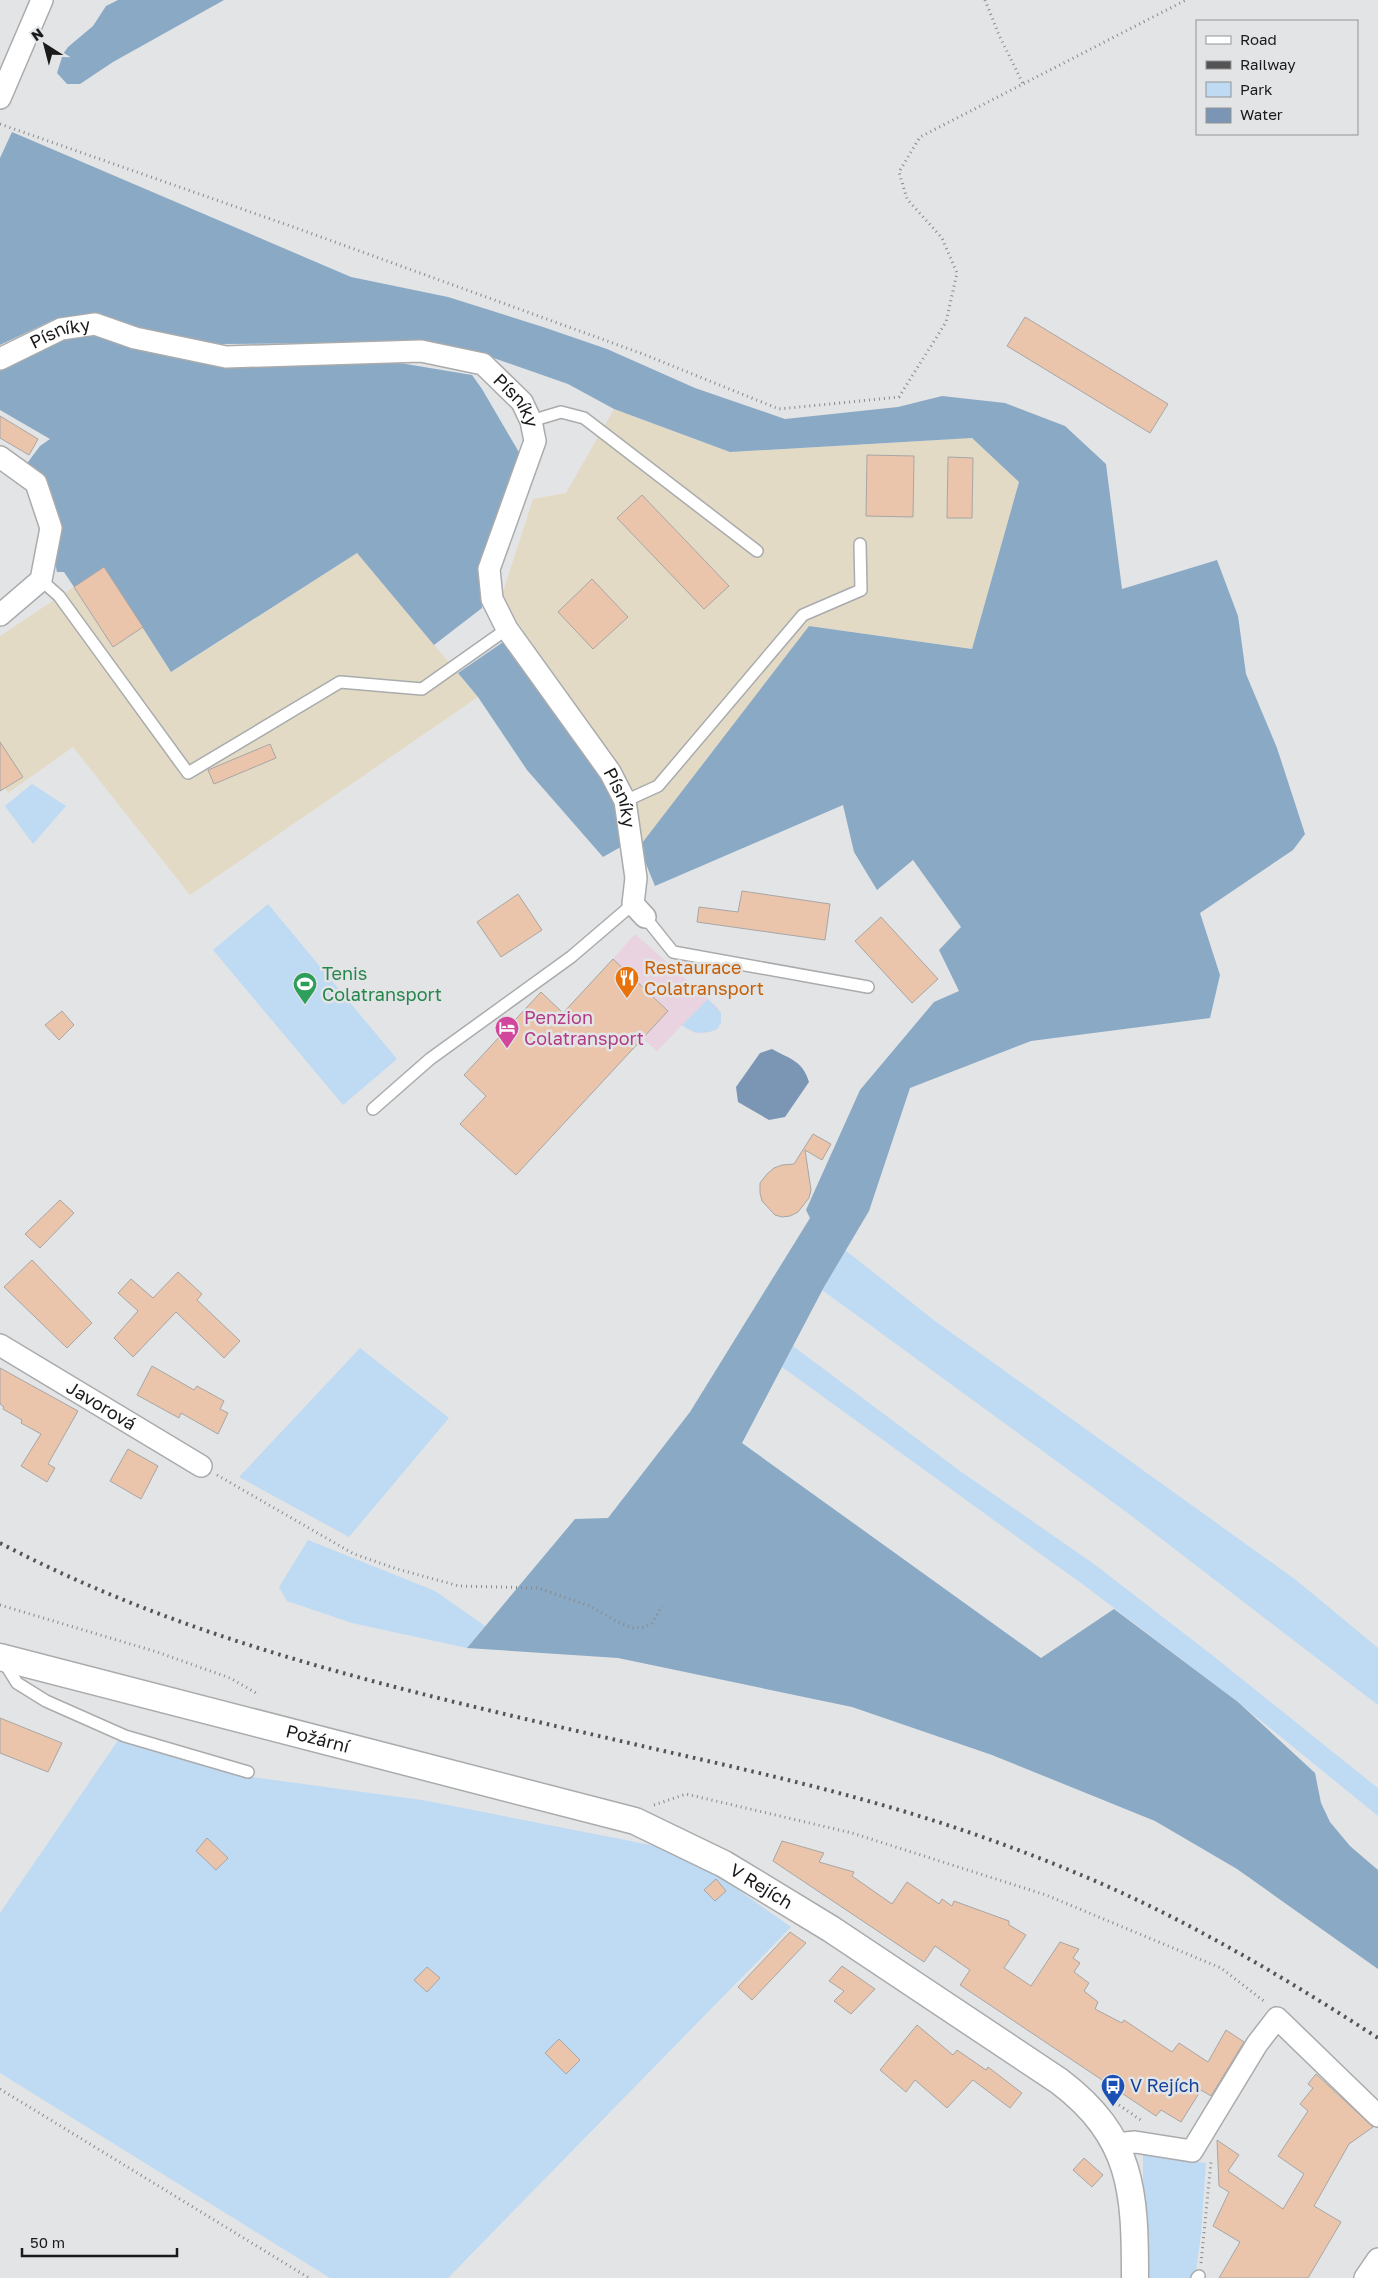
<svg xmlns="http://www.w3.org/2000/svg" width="1378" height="2278" viewBox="0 0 1378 2278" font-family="'Golos Text',sans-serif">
<rect width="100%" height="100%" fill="#e3e4e6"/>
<polygon fill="#e9d3e0" points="635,934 717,1007 721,1013 721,1022 717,1029 710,1032 695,1033 682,1025 657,1051 642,1038 668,1010 613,959"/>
<g fill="#e3dac5">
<polygon points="614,409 730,452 972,438 1019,482 972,649 809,626 639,847 629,786 501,598 533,499 566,493"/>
<polygon points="357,553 478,697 190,895 73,747 8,793 0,781 0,636 104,567 172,672"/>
</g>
<g fill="#bfdaf3">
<polygon points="32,784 66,806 33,844 5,806"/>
<polygon points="268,904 397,1059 343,1105 213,950"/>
<path d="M 708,999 L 721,1013 L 721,1022 L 717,1029 C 704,1035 693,1034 682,1025 Z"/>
<polygon points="845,1250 935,1321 1296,1580 1378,1648 1378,1705 1129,1514 822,1290"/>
<polygon points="793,1346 960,1471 1094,1564 1212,1655 1369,1781 1378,1788 1378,1816 1238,1702 1085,1586 782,1367"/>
<polygon points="360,1348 449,1418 349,1537 239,1477"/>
<polygon points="308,1540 435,1591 485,1626 467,1648 352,1623 287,1601 279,1587"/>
<polygon points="121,1736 244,1776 422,1800 666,1848 707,1868 791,1927 448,2278 330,2278 0,2073 0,1913"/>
<polygon points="1143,2154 1206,2163 1201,2234 1195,2278 1143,2278"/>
</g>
<g fill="#8aa9c5">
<polygon points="118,0 224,0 113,62 80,84 67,84 57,73 63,54 68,47 93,26 106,6"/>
<polygon points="12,132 351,277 448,297 543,327 607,349 695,388 785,419 898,407 942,396 1005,403 1065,426 1106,464 1122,589 1217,560 1238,616 1246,674 1277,748 1305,834 1293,850 1200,913 1220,975 1210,1018 1031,1041 910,1088 869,1211 824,1287 742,1443 1041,1658 1114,1609 1238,1702 1315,1773 1321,1803 1330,1822 1350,1846 1378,1870 1378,1969 1237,1869 1155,1821 992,1755 852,1707 618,1658 467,1648 575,1519 608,1518 690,1412 810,1218 806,1210 860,1090 934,1002 959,991 939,950 961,927 913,860 877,890 854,852 843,805 655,886 639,847 809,626 972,649 1019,482 972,438 730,452 614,409 568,384 488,356 421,342 220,344 138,329 99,313 55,319 0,345 0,158"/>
<path d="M 90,334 L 127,347 L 229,367 L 394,362 L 472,375 L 482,389 L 520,454 L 479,566 L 482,608 L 434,645 L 357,553 L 171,672 L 104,567 L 74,587 L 64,572 L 57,572 C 55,565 56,557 56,549 C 58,506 60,495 25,466 L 40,446 L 50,439 L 0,410 L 0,368 L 62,338 Z"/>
<polygon points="506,640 601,773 621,812 624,845 603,857 527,770 478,697 458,673"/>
</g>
<path fill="#7b96b4" d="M 772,1049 C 790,1059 803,1061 809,1082 L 785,1117 L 769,1120 L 738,1102 L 736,1087 L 760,1053 Z"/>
<g fill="#eac5ac" stroke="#a7a6a5">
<polygon points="1025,317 1168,404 1150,433 1007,346"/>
<polygon points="0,416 38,439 29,455 0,438"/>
<polygon points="867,455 914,456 913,517 866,516"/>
<polygon points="948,457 973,458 972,518 947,518"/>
<polygon points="642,495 729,586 704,609 617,518"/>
<polygon points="104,567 143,627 113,647 74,587"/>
<polygon points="592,579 628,617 593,649 558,612"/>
<polygon points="0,742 23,777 0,791"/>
<polygon points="270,744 276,758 214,784 208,770"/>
<polygon points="742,891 830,904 825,940 697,922 699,907 738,912"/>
<polygon points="518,894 542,930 501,957 477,922"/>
<polygon points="881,917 938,979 912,1003 855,941"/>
<polygon points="613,959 668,1011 516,1175 460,1124 486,1096 464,1075 541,992 563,1013"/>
<polygon points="62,1011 74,1025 59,1040 45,1025"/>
<polygon points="813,1134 831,1144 822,1160 805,1150 811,1190 809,1198 798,1212 790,1216 782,1217 775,1215 762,1201 760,1193 760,1183 767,1174 774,1168 782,1165 794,1164"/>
<polygon points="60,1200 74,1213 40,1248 25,1234"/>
<polygon points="32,1260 92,1323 67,1348 4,1287"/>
<polygon points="178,1272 202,1294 197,1300 240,1341 224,1358 176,1312 133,1357 114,1338 138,1311 118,1293 131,1279 153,1298"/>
<polygon points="152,1366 194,1390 197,1386 224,1401 220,1409 228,1413 218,1434 181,1413 179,1418 137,1395"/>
<polygon points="0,1368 78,1411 48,1464 55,1468 47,1482 21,1466 41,1434 21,1423 22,1420 3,1409 4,1407 0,1404"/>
<polygon points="128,1449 158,1466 141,1499 110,1481"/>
<polygon points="0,1718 62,1743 48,1772 0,1753"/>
<polygon points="207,1838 228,1858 216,1870 196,1851"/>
<polygon points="782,1841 824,1853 819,1862 854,1872 852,1876 892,1904 907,1882 939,1904 942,1899 952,1906 954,1901 1009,1921 1009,1925 1026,1935 1004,1968 1031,1986 1060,1942 1079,1949 1073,1958 1080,1963 1074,1972 1089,1983 1084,1991 1098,2002 1095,2009 1122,2023 1124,2020 1172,2052 1179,2043 1208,2062 1226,2030 1244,2042 1211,2096 1201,2090 1181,2122 1161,2110 1156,2116 960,1985 970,1970 935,1946 924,1962 773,1861"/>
<polygon points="716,1879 726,1891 715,1901 704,1890"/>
<polygon points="790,1932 806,1943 752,2000 738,1987"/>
<polygon points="842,1966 875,1989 851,2014 834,2001 844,1991 829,1981"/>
<polygon points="427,1967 440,1978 427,1992 414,1980"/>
<polygon points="917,2025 953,2055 957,2050 986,2070 988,2067 1022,2093 1010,2108 973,2080 947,2108 915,2080 906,2092 880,2070"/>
<polygon points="559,2039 580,2060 566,2074 545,2053"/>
<polygon points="1316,2074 1373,2127 1349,2144 1314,2206 1341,2222 1308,2278 1219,2278 1240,2242 1213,2226 1229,2192 1219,2186 1217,2140 1239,2155 1228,2171 1283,2209 1304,2174 1278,2156 1308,2111 1300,2104 1313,2088 1308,2084"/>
<polygon points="1084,2158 1103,2175 1092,2187 1073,2170"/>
</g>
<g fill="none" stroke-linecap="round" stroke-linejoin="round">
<defs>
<g id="service">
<polyline points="531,421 561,412 584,418 757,551"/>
<polyline points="41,580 59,596 188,773 340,682 422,689 507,629"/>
<polyline points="625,801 658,786 803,615 861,590 860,544"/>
<polyline points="645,917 673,952 868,987"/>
<polyline points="373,1109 430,1059 571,957 633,904"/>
<polyline points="4,1662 17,1683 46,1701 125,1736 248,1772"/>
<polyline points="1197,2278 1199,2276"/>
</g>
<g id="minor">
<polyline points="0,98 42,0"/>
<path id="s1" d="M 0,359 L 61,329 L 95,324 L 135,338 L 226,357 L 421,351 L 483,364 L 522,402 L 531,421 L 535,441 L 489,569 L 492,599 L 507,629 L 610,772 L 625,801 L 636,878 L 633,904 L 645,917"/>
<polyline points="0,457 36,483 51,528 41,580 0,615"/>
<path id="s2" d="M 0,1345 L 201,1466"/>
<polyline points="1116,2144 1135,2142 1192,2151 1257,2044 1277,2018 1378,2116"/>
<polyline points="1365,2278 1378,2259"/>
</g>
<g id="tertiary">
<path id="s3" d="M 0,1657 L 635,1821 L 724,1864 L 831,1929 L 1059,2081 C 1133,2137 1135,2192 1135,2278"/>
</g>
</defs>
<use href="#service" stroke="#a9abac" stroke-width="14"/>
<use href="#minor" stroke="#a9abac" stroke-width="24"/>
<use href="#tertiary" stroke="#a9abac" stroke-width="29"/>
<g stroke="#898a8b" stroke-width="3" stroke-dasharray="1 4" stroke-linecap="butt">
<polyline points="985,0 999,35 1023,84"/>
<polyline points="0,124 299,229 643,354 779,409 899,397 946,322 957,273 942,238 907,199 899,172 920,137 1186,0"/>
<polyline points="217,1475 354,1554 397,1569 459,1586 538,1588 590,1606 616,1621 632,1628 645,1627 652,1623 662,1606"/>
<polyline points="0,1605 157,1652 230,1678 256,1693"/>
<polyline points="654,1805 686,1794 852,1833 1046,1895 1221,1968 1265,2002"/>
<polyline points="0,2089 309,2278"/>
<polyline points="1119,2105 1142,2121"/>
<polyline points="1201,2263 1211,2162"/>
</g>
<use href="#service" stroke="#fff" stroke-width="11"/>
<use href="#minor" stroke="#fff" stroke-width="21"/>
<use href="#tertiary" stroke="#fff" stroke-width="26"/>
<path stroke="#545454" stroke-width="4" stroke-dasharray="2.5 5" stroke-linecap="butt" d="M 0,1543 C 204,1650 432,1697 655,1749 C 739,1768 823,1787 906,1812 C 969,1831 1032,1854 1093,1880 C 1193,1923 1287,1979 1378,2038"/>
</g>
<defs>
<symbol id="restaurant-pin" viewBox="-11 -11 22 30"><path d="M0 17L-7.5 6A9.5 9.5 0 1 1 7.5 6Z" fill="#e8710a" stroke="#e3e4e6"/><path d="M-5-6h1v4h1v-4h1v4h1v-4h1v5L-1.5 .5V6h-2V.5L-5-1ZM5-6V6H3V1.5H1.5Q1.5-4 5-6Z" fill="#fff"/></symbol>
<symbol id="stadium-pin" viewBox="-11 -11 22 30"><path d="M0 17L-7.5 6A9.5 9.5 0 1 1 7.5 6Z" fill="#2e9e5b" stroke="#e3e4e6"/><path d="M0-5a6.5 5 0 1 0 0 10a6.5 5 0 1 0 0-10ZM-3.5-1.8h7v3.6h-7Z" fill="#fff"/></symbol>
<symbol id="hotel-pin" viewBox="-11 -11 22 30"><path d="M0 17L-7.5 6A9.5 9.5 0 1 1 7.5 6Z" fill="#d1479c" stroke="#e3e4e6"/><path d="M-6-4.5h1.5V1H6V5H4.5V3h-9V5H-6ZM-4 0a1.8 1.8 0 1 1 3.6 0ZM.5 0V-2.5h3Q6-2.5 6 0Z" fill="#fff"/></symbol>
<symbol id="bus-pin" viewBox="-11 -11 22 30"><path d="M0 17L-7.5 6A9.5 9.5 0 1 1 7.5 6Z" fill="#1a4fb4" stroke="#e3e4e6"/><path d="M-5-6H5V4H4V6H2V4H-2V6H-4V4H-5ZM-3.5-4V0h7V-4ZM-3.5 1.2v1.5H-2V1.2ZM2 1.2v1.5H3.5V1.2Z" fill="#fff"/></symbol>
</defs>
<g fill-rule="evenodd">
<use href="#restaurant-pin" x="613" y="964" width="28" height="38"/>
<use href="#stadium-pin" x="291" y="970" width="28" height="38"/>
<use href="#hotel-pin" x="493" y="1014" width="28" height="38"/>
<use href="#bus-pin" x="1099" y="2072" width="28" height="38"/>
</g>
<g text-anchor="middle" stroke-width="5" stroke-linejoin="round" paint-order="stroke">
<g font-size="18" fill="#1a1a1a" stroke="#e3e4e6">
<text dy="6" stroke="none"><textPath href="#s1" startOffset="66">Písníky</textPath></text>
<text dy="6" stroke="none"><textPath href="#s1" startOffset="546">Písníky</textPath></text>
<text dy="6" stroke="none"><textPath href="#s1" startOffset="996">Písníky</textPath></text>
<text dy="6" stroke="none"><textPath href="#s2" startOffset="118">Javorová</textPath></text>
<text dy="6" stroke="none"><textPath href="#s3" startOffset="328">Požární</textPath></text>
<text dy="6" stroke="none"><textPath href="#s3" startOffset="798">V Rejích</textPath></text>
</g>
<g font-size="18" fill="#c56008" stroke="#e3e4e6" text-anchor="start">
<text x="644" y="974">Restaurace<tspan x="644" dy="21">Colatransport</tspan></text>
</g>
<g font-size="18" fill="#27864d" stroke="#e3e4e6" text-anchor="start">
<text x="322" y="980">Tenis<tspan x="322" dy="21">Colatransport</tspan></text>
</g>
<g font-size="18" fill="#b23c85" stroke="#e3e4e6" text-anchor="start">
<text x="524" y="1024">Penzion<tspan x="524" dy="21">Colatransport</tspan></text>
</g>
<g font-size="18" fill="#164399" stroke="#e3e4e6" text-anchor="start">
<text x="1130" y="2092">V Rejích</text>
</g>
</g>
<rect x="1196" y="20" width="162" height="115" fill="#e3e4e6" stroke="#939394"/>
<rect x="1206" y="36" width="25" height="8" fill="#ffffff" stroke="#939394"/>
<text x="1240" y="45" font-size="15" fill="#1a1a1a">Road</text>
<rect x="1206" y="61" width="25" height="8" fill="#545454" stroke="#939394"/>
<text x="1240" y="70" font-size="15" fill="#1a1a1a">Railway</text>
<rect x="1206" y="82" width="25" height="15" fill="#bfdaf3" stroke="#939394"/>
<text x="1240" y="95" font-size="15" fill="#1a1a1a">Park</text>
<rect x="1206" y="108" width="25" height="15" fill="#7b96b4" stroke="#939394"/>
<text x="1240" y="120" font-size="15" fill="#1a1a1a">Water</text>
<g transform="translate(45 45) rotate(324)" stroke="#e3e4e6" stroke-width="4" paint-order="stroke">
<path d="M0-4L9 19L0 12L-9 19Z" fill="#1a1a1a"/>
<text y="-8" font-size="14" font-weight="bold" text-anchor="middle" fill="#1a1a1a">N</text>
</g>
<path d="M22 2248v8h155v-8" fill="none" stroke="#1a1a1a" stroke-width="2.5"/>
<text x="30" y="2248" font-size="15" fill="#1a1a1a" stroke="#e3e4e6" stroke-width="4" paint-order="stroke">50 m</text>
</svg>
